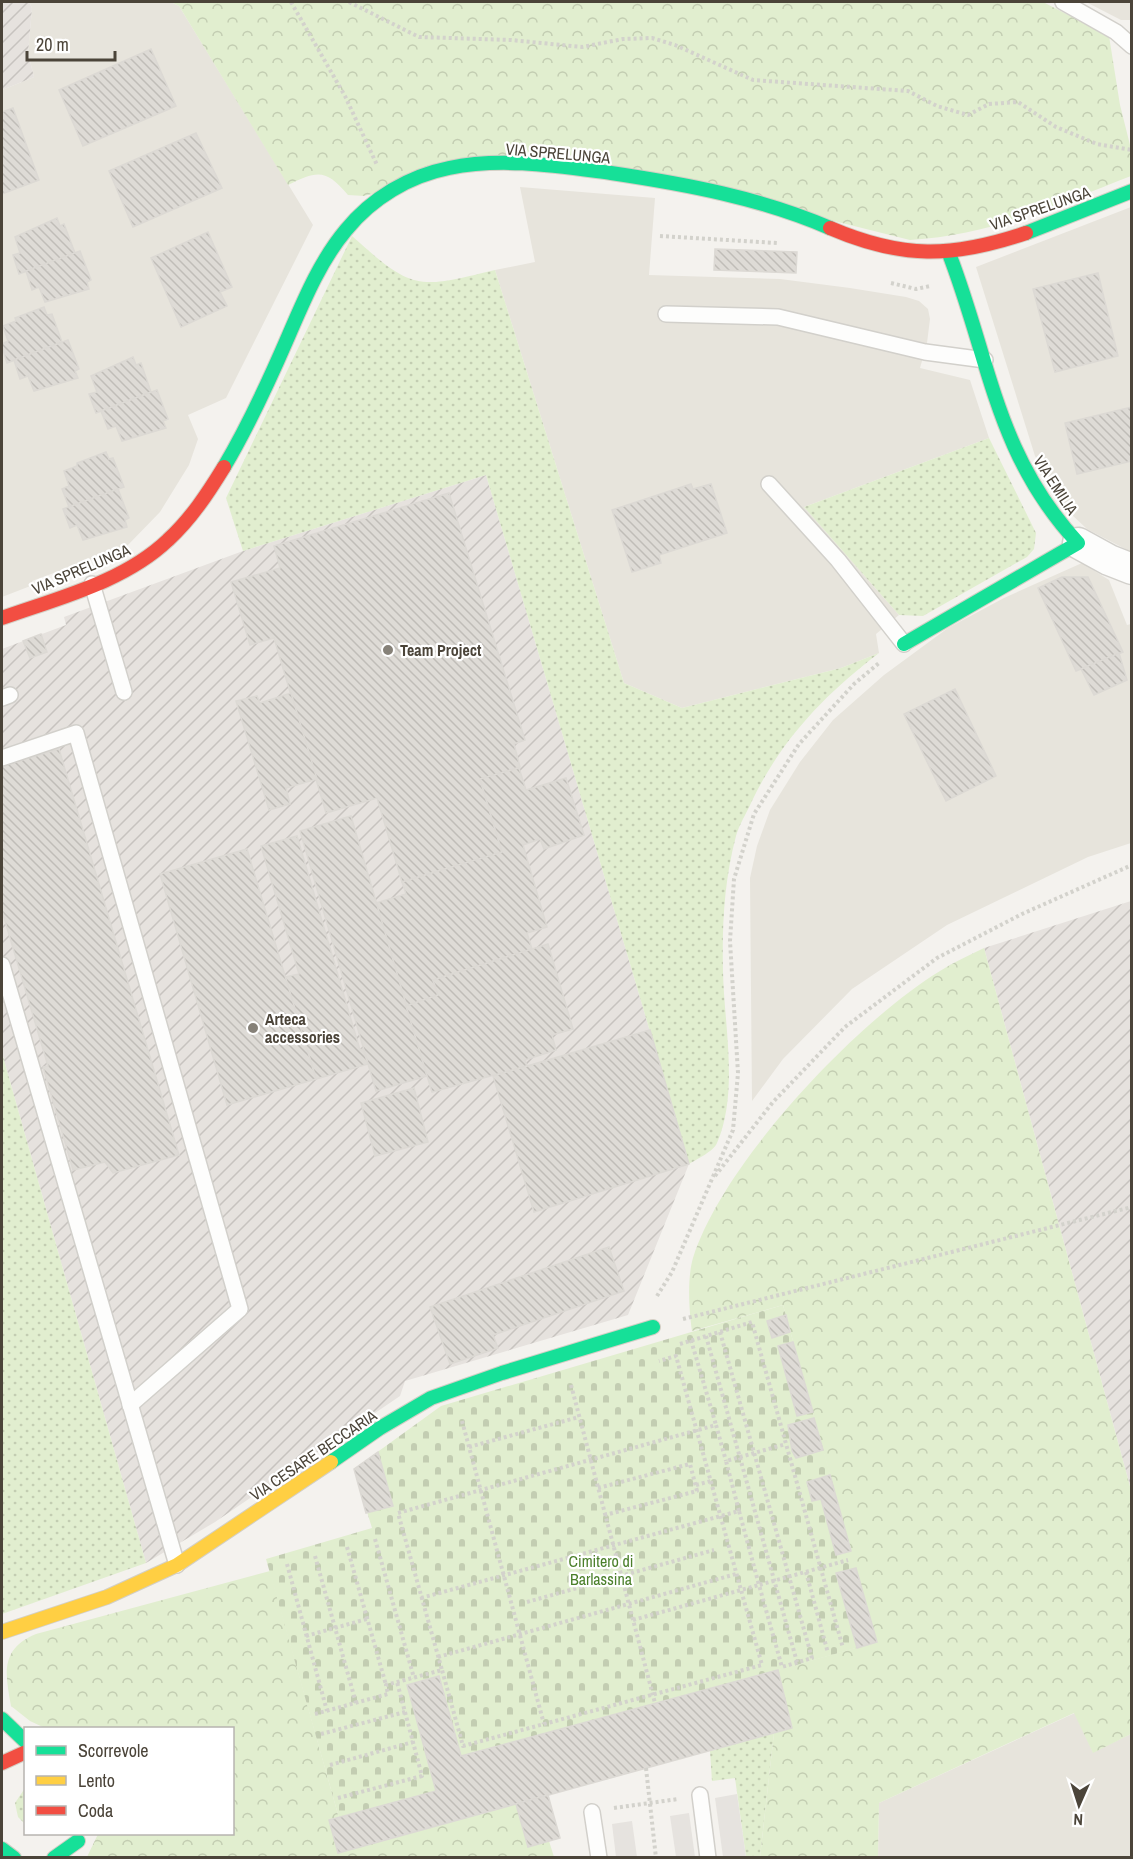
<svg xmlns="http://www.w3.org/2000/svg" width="1133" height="1859" viewBox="0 0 1133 1859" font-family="'Archivo Narrow',sans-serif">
<defs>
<pattern id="industrial-furrows" width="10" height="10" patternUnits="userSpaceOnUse" patternTransform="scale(1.5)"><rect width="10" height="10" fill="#e6e2de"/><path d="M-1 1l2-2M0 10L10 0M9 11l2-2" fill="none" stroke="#c7c3bf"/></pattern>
<pattern id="grass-dots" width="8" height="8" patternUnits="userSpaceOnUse" patternTransform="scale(1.5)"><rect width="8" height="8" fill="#e1eecf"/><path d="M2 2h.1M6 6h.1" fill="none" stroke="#c3cdb2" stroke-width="1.8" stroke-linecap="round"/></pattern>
<pattern id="forest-crowns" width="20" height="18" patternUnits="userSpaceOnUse" patternTransform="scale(1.5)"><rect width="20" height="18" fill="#e1eecf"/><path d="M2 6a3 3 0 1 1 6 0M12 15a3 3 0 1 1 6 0" fill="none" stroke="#c3cdb2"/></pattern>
<pattern id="cemetery-stones" width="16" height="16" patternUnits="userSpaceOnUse" patternTransform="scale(1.5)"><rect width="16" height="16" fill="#e1eecf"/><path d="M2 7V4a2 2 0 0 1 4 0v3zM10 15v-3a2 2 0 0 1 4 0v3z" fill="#c3cdb2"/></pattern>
<pattern id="building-back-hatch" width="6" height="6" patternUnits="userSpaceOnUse" patternTransform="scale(1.5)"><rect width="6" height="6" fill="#dedbd6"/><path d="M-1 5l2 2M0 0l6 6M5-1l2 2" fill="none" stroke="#c0bdb8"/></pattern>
</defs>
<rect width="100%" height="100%" fill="#f4f2ee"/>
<g fill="#e7e4dc">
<polygon points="29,2 171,2 179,6 313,225 226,398 188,415 198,439 189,465 160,512 127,546 32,581 33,585 2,597 2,90 34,77 28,53 32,8"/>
<polygon points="1086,2 1131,2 1131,20 1121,20"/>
<polygon points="520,187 655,198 649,275 780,279 850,288 906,297 919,301 928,309 930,319 927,343 920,368 970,380 989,438 804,507 899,615 876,634 879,653 841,668 682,708 624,683 495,270 535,262"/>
<polygon points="1131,207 1131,552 1087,529 1071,514 1035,456 976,267"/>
<polygon points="1082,563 1109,580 1127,625 1131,624 1131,843 1088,857 947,925 852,989 783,1059 752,1101 750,878 757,846 770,810 800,762 833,720 884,675 948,628 1004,598"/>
<polygon points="1075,1713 1093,1752 1131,1734 1131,1857 878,1858 879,1803"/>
</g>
<g fill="url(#industrial-furrows)">
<polygon points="2,2 29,2 32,8 28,53 34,77 2,90"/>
<polygon points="486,475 689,1164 628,1315 405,1381 400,1396 215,1522 146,1563 2,1053 2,649 66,625 64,617 243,551"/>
<polygon points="1131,901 1131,1490 984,948"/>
</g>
<g fill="url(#grass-dots)">
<path d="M 352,236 C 413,291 417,289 495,270 L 624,683 L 682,708 L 841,668 L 879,653 C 825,694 780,741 751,803 C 746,814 739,825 736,836 C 724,881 722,926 723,971 C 724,1025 739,1092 717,1143 C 714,1151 697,1159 689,1164 L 486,475 L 243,551 L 226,498 Z"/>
<polygon points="989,438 1036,533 1034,549 1027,557 923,616 899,615 804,507"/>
<polygon points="2,1053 146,1563 2,1614"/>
<polygon points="774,1733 760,1857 746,1857 735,1778 712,1781 710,1751"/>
<polygon points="25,1788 25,1824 18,1817 15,1803"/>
</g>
<g fill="url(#forest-crowns)">
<path d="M 171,2 L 1043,2 L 1109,36 L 1120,105 L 1131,149 L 1131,176 C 1056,205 993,235 910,240 L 546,149 L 364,196 L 348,195 C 326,169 318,170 288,185 L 179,6 Z"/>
<path d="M 984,948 L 1131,1490 L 1131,1734 L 1093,1753 L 1074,1713 L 879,1803 L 878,1857 L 760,1857 L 774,1733 L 791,1728 L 778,1670 L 876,1642 L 783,1305 L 692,1331 C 689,1310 687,1279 693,1258 C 723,1163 855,1023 940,971 C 954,962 970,955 984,948 Z"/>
<path d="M 270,1571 L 339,1818 L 516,1804 L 528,1847 L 549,1841 L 554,1857 L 87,1857 L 98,1834 L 232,1834 L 232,1728 L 45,1728 L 30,1721 L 11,1706 C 5,1673 0,1649 36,1634 Z"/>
</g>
<polygon fill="url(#cemetery-stones)" points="783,1305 877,1642 779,1670 792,1728 338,1853 329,1820 339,1818 266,1559 372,1528 354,1469 441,1406"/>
<g fill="#e6e3df">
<polygon points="737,1794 746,1857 723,1857 715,1798"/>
<polygon points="689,1813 695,1857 676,1857 670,1816"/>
<polygon points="632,1821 637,1857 616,1857 612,1824"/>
</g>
<g fill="url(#building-back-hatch)" stroke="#dcd9d4" stroke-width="1.5">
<polygon points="151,49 176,106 83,146 59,90"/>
<polygon points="13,108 39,180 2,194 2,112"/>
<polygon points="196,133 222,188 133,227 109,171"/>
<polygon points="57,218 60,226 64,224 75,253 19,274 13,255 20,253 15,237"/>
<polygon points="208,232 232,287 220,292 227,306 181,327 151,258"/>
<polygon points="715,249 797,252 796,273 714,270"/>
<polygon points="80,251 91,280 87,282 89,289 45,302 39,287 32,290 26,271"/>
<polygon points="1098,273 1118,356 1055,372 1033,289"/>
<polygon points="44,307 47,315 52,314 62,342 7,363 2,347 2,344 8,341 3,326 16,321 15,318"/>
<polygon points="68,340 79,369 75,371 78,378 34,391 28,376 20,379 14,360"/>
<polygon points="133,357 136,365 141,363 151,392 96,413 89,394 97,392 91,376"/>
<polygon points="157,390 168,419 163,421 166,428 122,441 116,426 108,429 101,411"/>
<polygon points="1132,407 1132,461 1077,474 1065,423"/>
<polygon points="106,452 109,459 113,458 124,487 69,507 62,489 69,486 64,471 77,466 77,463"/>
<polygon points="691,484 693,489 711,484 727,533 659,555 661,563 632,572 612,510"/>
<polygon points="118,489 129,518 125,520 127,527 83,540 77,525 70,528 63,509"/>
<polygon points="449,493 525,740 514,744 520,767 480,779 502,852 402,882 377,798 326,813 274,638 250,645 231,582 280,568 274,546"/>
<polygon points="1062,577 1088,577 1123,652 1076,671 1038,588"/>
<polygon points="41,634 47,652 30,658 23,641"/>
<polygon points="1119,653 1127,680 1094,695 1081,669"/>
<polygon points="955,689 996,776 946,801 904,714"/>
<polygon points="291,693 317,779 286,788 290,804 269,810 236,701 257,696 260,703"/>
<polygon points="59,749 179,1155 113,1173 105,1162 73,1170 43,1067 48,1066 2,911 2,766"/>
<polygon points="519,768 526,790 566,778 584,835 544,849 540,839 523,845 547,927 527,933 532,949 433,980 438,995 406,1006 376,903 406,894 402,882 502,852 480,779"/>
<polygon points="351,816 427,1076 376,1091 300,831"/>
<polygon points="297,836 360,1050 363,1049 368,1064 316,1079 285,977 299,974 261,846"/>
<polygon points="247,849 316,1079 227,1105 160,874"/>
<polygon points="548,944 573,1029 552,1035 556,1050 525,1060 527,1066 432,1092 406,1006 438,995 433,980"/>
<polygon points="650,1030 689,1164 534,1212 493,1076"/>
<polygon points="414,1088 428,1142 375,1156 361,1103"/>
<polygon points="609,1247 624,1291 493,1335 498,1348 450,1364 430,1307"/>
<polygon points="786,1315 790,1332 772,1338 767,1321"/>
<polygon points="793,1342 813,1412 797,1416 778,1346"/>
<polygon points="814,1418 823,1450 796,1458 792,1451 788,1425"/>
<polygon points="378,1452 393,1506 366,1513 354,1469"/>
<polygon points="830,1475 851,1551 836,1555 821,1499 812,1501 807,1482"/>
<polygon points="856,1568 877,1642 857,1648 836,1573"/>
<polygon points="778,1670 792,1728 338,1853 329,1820 436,1791 407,1685 439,1676 461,1756"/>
<polygon points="548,1795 560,1838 528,1847 516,1804"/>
</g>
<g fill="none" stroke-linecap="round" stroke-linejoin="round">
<defs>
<g id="lane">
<polyline points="1063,2 1116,32 1132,46"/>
<polyline points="666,314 778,317 925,352 985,360"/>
<polyline points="769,484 838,560 904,644"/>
<polyline points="92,584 124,692"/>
<polyline points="2,698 10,695"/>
<polyline points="2,758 76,733 240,1309 130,1405"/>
<polyline points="2,965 177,1565"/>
<polyline points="700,1795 708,1858"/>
<polyline points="592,1812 599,1858"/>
</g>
<polyline id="street" points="1078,543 1109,560 1132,569"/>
<g id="fast">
<polyline points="1026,233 1132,191"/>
<path d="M 224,467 C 249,425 269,381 288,337 C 304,300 320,261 346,230 C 372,198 409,176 449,168 C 502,157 557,166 611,173 C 685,184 761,198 830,228"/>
<path d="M 904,644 L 1078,543 C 995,454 990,358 948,251"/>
<polyline points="331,1462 380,1428 431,1398 502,1373 653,1327"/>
<polyline points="2,1719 26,1742"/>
<polyline points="2,1849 14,1858"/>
<polyline points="54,1858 78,1841"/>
</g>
<polyline id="slow" points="2,1632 107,1597 177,1565 331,1462"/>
<g id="jam">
<path d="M 830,228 C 902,259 952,258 1026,233"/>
<path d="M 2,618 C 58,598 124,582 168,540 C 191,519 208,493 224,467"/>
<polyline points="2,1763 26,1752"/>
</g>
</defs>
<use href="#lane" stroke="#d2d0cb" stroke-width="18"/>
<use href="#street" stroke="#d2d0cb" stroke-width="33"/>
<use href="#fast" stroke="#d3cfc5" stroke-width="16"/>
<use href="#slow" stroke="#d3cfc5" stroke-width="16"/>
<use href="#jam" stroke="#d3cfc5" stroke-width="16"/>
<g stroke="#d3d2cc" stroke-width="4" stroke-dasharray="3 3" stroke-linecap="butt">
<polyline points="291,2 345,96 377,165"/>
<polyline points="349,2 419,37 511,40 582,47 623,39 652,38 675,45 753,80 908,91 937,106 968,115 989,104 1018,102 1056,127 1097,144 1132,150"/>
<polyline points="660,236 777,243"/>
<polyline points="891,283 916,289 930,286"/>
<polyline points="715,1176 773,1102 845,1027 937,958 1022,914 1132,865"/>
<polyline points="657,1296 672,1272 733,1130 738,1073 730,941 734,879 754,814 799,744 854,684 879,663"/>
<polyline points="683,1319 1132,1207"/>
<polyline points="720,1332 812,1658 782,1667 759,1585 848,1560"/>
<polyline points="706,1336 797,1662"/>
<polyline points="691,1340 716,1425"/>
<polyline points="680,1344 752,1322 843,1648"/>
<polyline points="571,1385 655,1703"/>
<polyline points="462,1421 544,1724"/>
<polyline points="469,1447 579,1417"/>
<polyline points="696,1485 711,1481"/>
<polyline points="598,1488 690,1464 697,1491 605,1515"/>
<polyline points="739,1511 726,1461 786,1444"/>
<polyline points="375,1539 414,1678"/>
<polyline points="347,1547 386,1685"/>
<polyline points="315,1556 356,1703"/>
<polyline points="287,1564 327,1711"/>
<polyline points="806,1572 828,1653"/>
<polyline points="421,1598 739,1511 759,1585 741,1590 762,1665 463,1746 442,1670"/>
<polyline points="527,1602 714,1550"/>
<polyline points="633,1620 741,1590 676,1356 659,1361"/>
<polyline points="306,1636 367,1619"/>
<polyline points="438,1657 736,1574"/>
<polyline points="315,1714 388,1694 386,1685 442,1670 398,1513 716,1425 726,1461"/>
<polyline points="321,1734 405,1712"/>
<polyline points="330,1765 413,1742"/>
<polyline points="646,1768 656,1858"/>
<polyline points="338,1798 422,1776 397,1682"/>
<polyline points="614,1808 678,1799"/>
</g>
<use href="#lane" stroke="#fdfdfc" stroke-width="15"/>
<use href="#street" stroke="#fdfdfc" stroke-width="30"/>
<use href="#fast" stroke="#16e098" stroke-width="14"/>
<use href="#slow" stroke="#ffcf43" stroke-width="14"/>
<use href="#jam" stroke="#f24e42" stroke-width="14"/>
</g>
<g fill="#868178" stroke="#fff" stroke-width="2">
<circle cx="388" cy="650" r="6"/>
<circle cx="253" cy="1028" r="6"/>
</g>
<g text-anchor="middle" stroke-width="4.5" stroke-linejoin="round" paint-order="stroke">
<g font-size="16" fill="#4b4439" stroke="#fff">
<text transform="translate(558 153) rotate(5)" y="6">VIA SPRELUNGA</text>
<text transform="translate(1040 208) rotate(-19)" y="6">VIA SPRELUNGA</text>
<text transform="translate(1056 485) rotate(57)" y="6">VIA EMILIA</text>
<text transform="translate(81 569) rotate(-23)" y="6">VIA SPRELUNGA</text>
<text transform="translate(313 1455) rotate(-34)" y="6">VIA CESARE BECCARIA</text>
</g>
<g font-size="16" font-weight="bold" fill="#4b4439" stroke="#fff" text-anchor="start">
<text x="400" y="656">Team Project</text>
<text x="265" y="1025">Arteca<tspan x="265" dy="18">accessories</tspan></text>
</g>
<g font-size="16" fill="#4a7f2a" stroke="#fff">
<text x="601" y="1567">Cimitero di<tspan x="601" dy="18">Barlassina</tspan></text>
</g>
</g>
<rect width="1133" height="1859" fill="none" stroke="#4b4439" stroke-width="6"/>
<rect x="24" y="1727" width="210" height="108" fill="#ffffff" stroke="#b7b4b0" stroke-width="1.5"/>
<rect x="36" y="1746" width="30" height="9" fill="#16e098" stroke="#b7b4b0" stroke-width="1.5"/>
<text x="78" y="1757" font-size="18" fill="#4b4439">Scorrevole</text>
<rect x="36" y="1776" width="30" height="9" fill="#ffcf43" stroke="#b7b4b0" stroke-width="1.5"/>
<text x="78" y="1787" font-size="18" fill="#4b4439">Lento</text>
<rect x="36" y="1806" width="30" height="9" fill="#f24e42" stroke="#b7b4b0" stroke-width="1.5"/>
<text x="78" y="1817" font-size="18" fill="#4b4439">Coda</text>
<g transform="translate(1079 1805) rotate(183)" stroke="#ffffff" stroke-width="4.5" paint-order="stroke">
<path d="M0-4.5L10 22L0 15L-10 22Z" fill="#4b4439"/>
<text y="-9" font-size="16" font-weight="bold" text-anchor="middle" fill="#4b4439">N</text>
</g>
<path d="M27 51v9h88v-9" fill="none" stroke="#4b4439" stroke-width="3"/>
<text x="36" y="51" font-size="18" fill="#4b4439" stroke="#ffffff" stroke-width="4.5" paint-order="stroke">20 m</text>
</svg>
